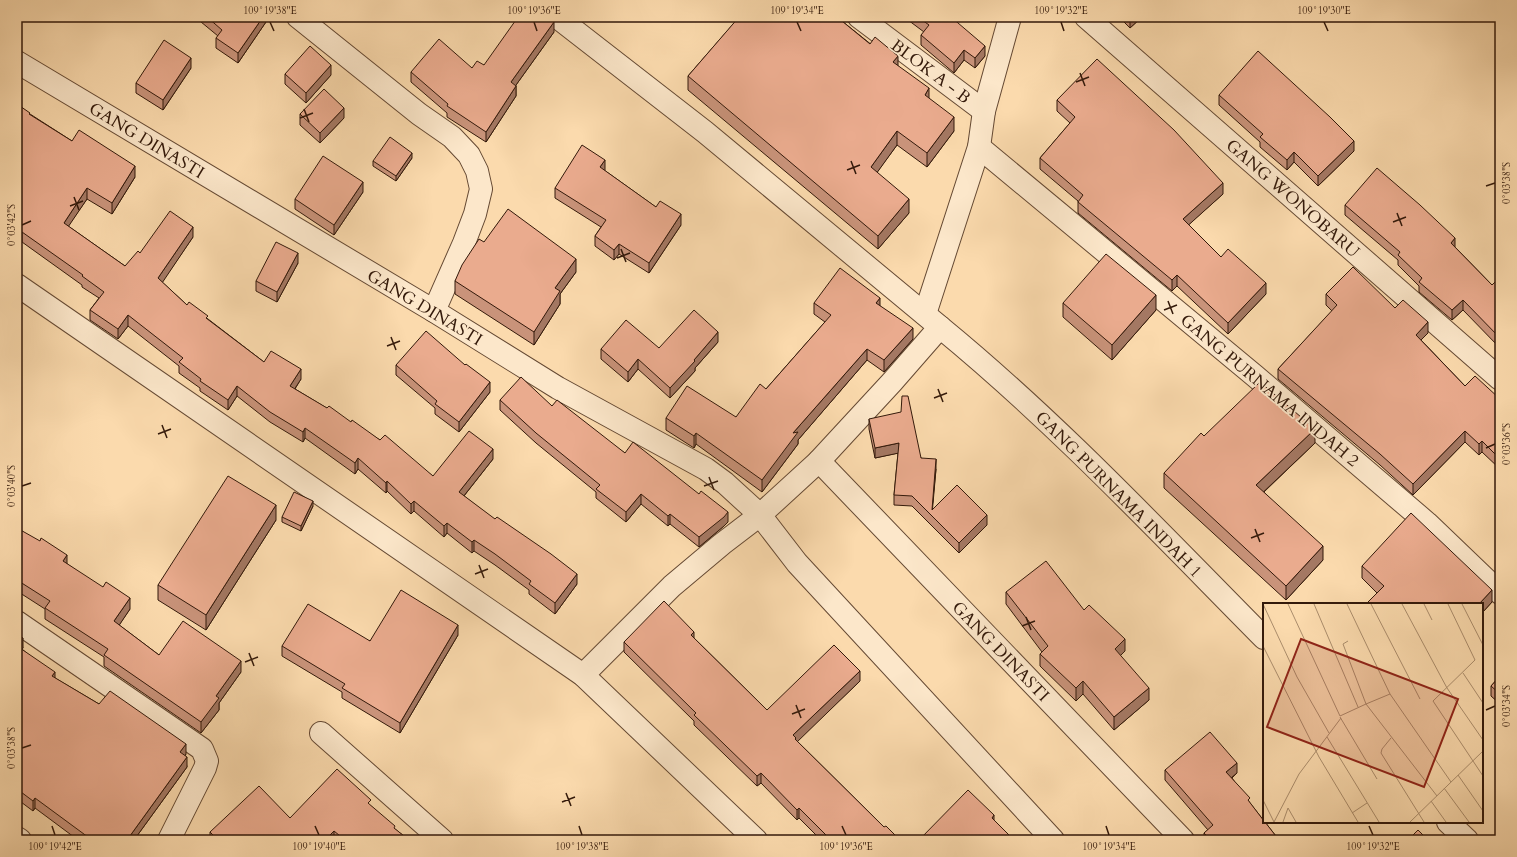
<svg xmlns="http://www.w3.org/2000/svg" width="1517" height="857" viewBox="0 0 1517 857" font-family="Cardo,serif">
<rect width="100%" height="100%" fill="#fbdaad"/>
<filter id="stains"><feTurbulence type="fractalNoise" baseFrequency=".005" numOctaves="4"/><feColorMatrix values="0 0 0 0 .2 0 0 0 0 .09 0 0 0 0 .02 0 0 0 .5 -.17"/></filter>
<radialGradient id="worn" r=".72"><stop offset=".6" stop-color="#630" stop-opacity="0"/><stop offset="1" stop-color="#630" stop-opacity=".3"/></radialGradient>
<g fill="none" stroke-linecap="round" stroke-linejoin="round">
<defs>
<g id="minor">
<polyline points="298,17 419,114 452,137 469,155 477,171 481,189 475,214 464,243 434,311"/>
<polyline points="557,17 705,132 940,327"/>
<polyline points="859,17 984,111"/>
<polyline points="1086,17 1500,379"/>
<path d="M 17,62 L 434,311 L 558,388 L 706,469 L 725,483 L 760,515 L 819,461 L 892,382 L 940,327 C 1056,422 1159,532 1264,638"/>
<polyline points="979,147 1255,376 1427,523 1500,593"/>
<polyline points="17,285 583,675 756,840"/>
<polyline points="925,314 979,147 984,111 1010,17"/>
<polyline points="819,461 1183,840"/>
<polyline points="17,622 202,749 207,761 205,768 169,840"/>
<polyline points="583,675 672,586 722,544 760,515 797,563 1053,840"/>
<polyline points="321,733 442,840"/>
<polyline points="1448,822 1467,840"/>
<polyline points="17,838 20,840"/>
</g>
</defs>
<use href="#minor" stroke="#654933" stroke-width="24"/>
<use href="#minor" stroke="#fce7ca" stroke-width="22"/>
</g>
<g fill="#c9937a" stroke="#33190a">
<polygon points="195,17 268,17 268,19 238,63 216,48 216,38 218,36"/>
<polygon points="728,17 837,17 898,66 929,98 954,131 927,167 897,145 877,172 909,213 878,249 688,90 688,76 735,22"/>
<polygon points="904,17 951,17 985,56 975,68 964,60 954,73 921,45 921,35 924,32"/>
<polygon points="1119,17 1142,17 1130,28"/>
<polygon points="554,32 516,85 516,96 486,142 447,117 447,113 411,82 411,72 472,68 484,65"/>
<polygon points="191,68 163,110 136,93 136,83"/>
<polygon points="285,74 331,75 306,103 285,84"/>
<polygon points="1219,95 1354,151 1318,186 1294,162 1287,170 1260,147 1260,142 1219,105"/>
<polygon points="1057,100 1223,194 1188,225 1221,257 1266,294 1228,334 1177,286 1172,291 1078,213 1078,201 1040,169 1040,158 1070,123 1057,111"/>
<polygon points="17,104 30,114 72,141 135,177 112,214 87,199 68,226 125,266 140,253 193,237 162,282 187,305 208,319 264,362 301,379 295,389 380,440 433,476 493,459 464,496 577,584 555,614 529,594 529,590 495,565 474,551 472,553 447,533 444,537 414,511 411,514 387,491 386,493 358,469 355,474 305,438 303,442 270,422 237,396 228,410 200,391 200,388 179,373 179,366 128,326 118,339 90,320 90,310 99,298 82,287 82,285 22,242 21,243 17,241"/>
<polygon points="300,114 344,118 320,143 300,125"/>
<polygon points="412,158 396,181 373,166 373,161"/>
<polygon points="604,170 681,225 649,273 619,254 614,260 595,246 595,236 601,227 555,198 555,188"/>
<polygon points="363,192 334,235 295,209 295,199"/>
<polygon points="1345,205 1455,247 1492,285 1500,283 1500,348 1463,310 1452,320 1419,292 1419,286 1398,265 1398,260 1345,215"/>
<polygon points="484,242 576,272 560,294 560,304 534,345 455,294 455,281"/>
<polygon points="298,263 277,302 256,291 256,281"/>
<polygon points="1326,294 1395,308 1428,333 1421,340 1465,386 1500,399 1500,469 1482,452 1479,455 1465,442 1413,495 1380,465 1278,379 1278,369 1332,311 1326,305"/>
<polygon points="814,303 880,306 913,339 884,372 867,360 798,440 798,444 762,492 696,444 694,448 666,430 666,418 736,417 766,389 825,322 814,314"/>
<polygon points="1063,303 1156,310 1112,360 1063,317"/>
<polygon points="718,342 695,368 695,371 670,398 638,369 628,382 601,359 601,349 659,348"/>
<polygon points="396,365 490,392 459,432 435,414 435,408 396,375"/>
<polygon points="500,400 552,406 625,453 728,522 724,526 699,547 670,524 668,526 641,504 626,522 596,498 596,492 536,443 500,410"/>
<polygon points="869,419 936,469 932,509 987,525 959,553 912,506 894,505 894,495 898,453 875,458 869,429"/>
<polygon points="1204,436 1315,443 1264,492 1323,560 1286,600 1164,488 1164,473"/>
<polygon points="313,506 301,531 282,522 282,517"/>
<polygon points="276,520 206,630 158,600 158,585"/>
<polygon points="17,528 130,609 119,625 159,655 241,672 219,703 219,710 201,733 104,666 104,657 45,619 45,609 17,591"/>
<polygon points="1362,566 1492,602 1482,613 1482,604 1377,593 1362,578"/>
<polygon points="1006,592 1084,610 1125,651 1120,656 1149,700 1114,730 1083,694 1076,701 1040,666 1040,654 1042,652 1006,604"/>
<polygon points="17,633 23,648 22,649 55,678 99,704 186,754 185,756 187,767 134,840 78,840 35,808 33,811 17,799"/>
<polygon points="458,635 400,733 342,698 342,692 282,656 282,646"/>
<polygon points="694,638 767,710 860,681 797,741 884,827 900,840 821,840 799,818 797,820 761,783 757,786 694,725 694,721 624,652 624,642"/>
<polygon points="1500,676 1500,704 1491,696 1491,686"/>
<polygon points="1165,770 1237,773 1232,778 1250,803 1279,840 1204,840 1204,833 1208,830 1165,780"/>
<polygon points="371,806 395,829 409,840 210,840 210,832"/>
</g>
<g fill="#a47863" stroke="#33190a">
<polygon points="263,17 268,17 268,19 238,63 238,53"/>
<polygon points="1130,17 1142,17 1130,28"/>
<polygon points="554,22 554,32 511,92 511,82"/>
<polygon points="985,46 985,56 975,68 975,58"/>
<polygon points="964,50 964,60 954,73 954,63"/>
<polygon points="898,56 898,69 893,62"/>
<polygon points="191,58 191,68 163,110 163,100"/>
<polygon points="331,65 331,75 306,103 306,93"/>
<polygon points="516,86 516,96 486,142 486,132"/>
<polygon points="929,88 929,102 925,95"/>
<polygon points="344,108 344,118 320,143 320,133"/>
<polygon points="954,117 954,131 927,167 927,153"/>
<polygon points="897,131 897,145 871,181 871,167"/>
<polygon points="1354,141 1354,151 1318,186 1318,176"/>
<polygon points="1294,152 1294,162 1287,170 1287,160"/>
<polygon points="412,153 412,158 396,181 396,176"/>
<polygon points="605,160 605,170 600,177 600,167"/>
<polygon points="135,166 135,177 112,214 112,203"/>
<polygon points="363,182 363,192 334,235 334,225"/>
<polygon points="1223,183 1223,194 1183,230 1183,219"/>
<polygon points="87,188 87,199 64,233 64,223"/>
<polygon points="909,199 909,213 878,249 878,236"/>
<polygon points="681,214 681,225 649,273 649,263"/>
<polygon points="193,227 193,237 158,289 158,278"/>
<polygon points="22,232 22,242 21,243 21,233"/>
<polygon points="1455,238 1455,248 1451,243"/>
<polygon points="619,244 619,254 614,260 614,250"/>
<polygon points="298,253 298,263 277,302 277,292"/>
<polygon points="576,259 576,272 560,294 560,304 534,345 534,332 555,288"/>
<polygon points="1177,275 1177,286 1172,291 1172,280"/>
<polygon points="1266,283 1266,294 1228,334 1228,323"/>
<polygon points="1156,295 1156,310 1112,360 1112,345"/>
<polygon points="880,298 880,309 876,303"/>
<polygon points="1463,300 1463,310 1452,320 1452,310"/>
<polygon points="128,315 128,326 118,339 118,329"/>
<polygon points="1428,322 1428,333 1416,345 1416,335"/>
<polygon points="913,328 913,339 884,372 884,360"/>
<polygon points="718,332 718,342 695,368 695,371 670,398 670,388"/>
<polygon points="867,349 867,360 798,440 798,444 762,492 762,480 793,433"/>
<polygon points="638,359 638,369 628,382 628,372"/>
<polygon points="301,369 301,379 290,396 290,386"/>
<polygon points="490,382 490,392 459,432 459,422"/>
<polygon points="237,386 237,396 228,410 228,400"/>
<polygon points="305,428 305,438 303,442 303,432"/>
<polygon points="1315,429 1315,443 1256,499 1256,485"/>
<polygon points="1465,431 1465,442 1413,495 1413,484"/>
<polygon points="696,433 696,444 694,448 694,436"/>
<polygon points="1482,441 1482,452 1479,455 1479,444"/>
<polygon points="899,443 899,453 875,458 875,448"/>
<polygon points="493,449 493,459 459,502 459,492"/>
<polygon points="358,458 358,469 355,474 355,463"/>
<polygon points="936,459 936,469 932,515 932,510"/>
<polygon points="387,481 387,491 386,493 386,483"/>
<polygon points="641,494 641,504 626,522 626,512"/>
<polygon points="313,501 313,506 301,531 301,526"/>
<polygon points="414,501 414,511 411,514 411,504"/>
<polygon points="276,505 276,520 206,630 206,615"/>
<polygon points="728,512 728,522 724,526 699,547 699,537"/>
<polygon points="670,514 670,524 668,526 668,516"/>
<polygon points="987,515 987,525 959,553 959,543"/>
<polygon points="447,523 447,533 444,537 444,526"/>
<polygon points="474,540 474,551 472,553 472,542"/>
<polygon points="1323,546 1323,560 1286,600 1286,586"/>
<polygon points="67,555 67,566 63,561"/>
<polygon points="577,574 577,584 555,614 555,603"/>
<polygon points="1492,590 1492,602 1482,613 1482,604 1479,604"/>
<polygon points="130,598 130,609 114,633 114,621"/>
<polygon points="458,625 458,635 400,733 400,723"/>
<polygon points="694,632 694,642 691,635"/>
<polygon points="23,638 23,648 17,656 17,646"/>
<polygon points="1125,639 1125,651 1115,661 1115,649"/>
<polygon points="241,661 241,672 219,703 219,710 201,733 201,722 216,696"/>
<polygon points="860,671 860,681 796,743 793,735"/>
<polygon points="55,672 55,681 52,676"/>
<polygon points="1083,681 1083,694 1076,701 1076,688"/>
<polygon points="1149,688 1149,700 1114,730 1114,717"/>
<polygon points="186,744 186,754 180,762 180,752"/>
<polygon points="187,757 187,767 134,840 127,840"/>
<polygon points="1237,763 1237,773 1226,782 1226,772"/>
<polygon points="761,773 761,783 757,786 757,776"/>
<polygon points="35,798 35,808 33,811 33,801"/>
<polygon points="799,808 799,818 797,820 797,810"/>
<polygon points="994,815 994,826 992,818"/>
<polygon points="334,831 334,840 325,840"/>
</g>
<g fill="#eaab8e" stroke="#33190a">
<polygon points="207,17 263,17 238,53 216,38 222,30"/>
<polygon points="518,17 547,17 554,22 511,82 516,86 486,132 447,106 448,104 411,72 439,39 472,68 477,61 484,65"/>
<polygon points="739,17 837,17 870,44 875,37 898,56 893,62 929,88 925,95 954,117 927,153 897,131 871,167 909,199 878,236 688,76"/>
<polygon points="918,17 951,17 985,46 975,58 964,50 954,63 921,35 929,25"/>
<polygon points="164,40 191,58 163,100 136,83"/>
<polygon points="310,46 331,65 306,93 285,74"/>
<polygon points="1258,51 1330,117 1354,141 1318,176 1294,152 1287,160 1260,137 1263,134 1219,95"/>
<polygon points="1097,59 1174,130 1223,183 1183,219 1221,257 1228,249 1266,283 1228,323 1177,275 1172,280 1078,202 1083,195 1040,158 1075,117 1057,100"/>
<polygon points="324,89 344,108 320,133 300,114"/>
<polygon points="17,104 30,113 29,114 72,141 79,130 135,166 112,203 87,188 64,223 125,266 138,251 140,253 170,211 193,227 158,278 187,305 189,302 208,316 206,318 264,362 271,351 301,369 290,386 327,408 329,406 351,422 352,420 380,440 385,435 433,476 469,431 493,449 459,492 495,519 497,517 551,554 577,574 555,603 529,584 531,581 495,554 474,540 472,542 447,523 444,526 414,501 411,504 387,481 386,483 358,458 355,463 305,428 303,432 270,412 237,386 228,400 200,381 201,379 179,362 183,358 128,315 118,329 90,310 104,292 82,276 83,275 22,232 21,233 17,230"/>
<polygon points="390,137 412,153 396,176 373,161"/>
<polygon points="582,145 605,160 600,167 656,207 660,201 681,214 649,263 619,244 614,250 595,236 606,220 555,188"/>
<polygon points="323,156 363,182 334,225 295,199"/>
<polygon points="1377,168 1420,205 1455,238 1451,243 1492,285 1497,280 1500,283 1500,338 1463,300 1452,310 1419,282 1422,278 1398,255 1400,252 1345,205"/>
<polygon points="508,209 576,259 555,288 560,291 534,332 455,281 462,265 479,239 484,242"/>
<polygon points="276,242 298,253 277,292 256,281"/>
<polygon points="1106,254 1156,295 1112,345 1063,303"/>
<polygon points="1353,267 1395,308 1403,300 1428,322 1416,335 1465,386 1475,376 1500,399 1500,459 1482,441 1479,444 1465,431 1413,484 1380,454 1278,369 1337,305 1326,294"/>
<polygon points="840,268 880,298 876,303 913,328 884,360 867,349 793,433 798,432 762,480 696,433 694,436 666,418 687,386 736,417 760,384 766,389 831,315 814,303"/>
<polygon points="694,310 718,332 694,360 695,361 670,388 638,359 628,372 601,349 626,320 659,348"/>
<polygon points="426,331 465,365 466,364 490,382 459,422 435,404 437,401 396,365"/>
<polygon points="521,377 552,406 557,400 625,453 633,442 699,494 701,491 728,512 724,517 699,537 670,514 668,516 641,494 626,512 596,489 600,485 536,433 500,400"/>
<polygon points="1260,382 1315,429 1256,485 1323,546 1286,586 1164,473 1201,433 1204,436"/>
<polygon points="902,396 908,396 921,458 936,459 932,510 957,485 987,515 959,543 912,496 894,495 899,443 875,448 869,419 901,412"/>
<polygon points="228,476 276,505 206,615 158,585"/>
<polygon points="294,492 313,501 301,526 282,517"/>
<polygon points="1411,513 1492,590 1479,604 1366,604 1384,586 1362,566"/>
<polygon points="17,528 40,541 41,538 67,555 63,561 103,587 106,582 130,598 114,621 159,655 183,621 241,661 216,696 219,698 201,722 104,655 108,649 45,608 50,601 17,580"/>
<polygon points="1046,561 1084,610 1089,605 1125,639 1115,649 1149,688 1114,717 1083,681 1076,688 1040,654 1048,646 1006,592"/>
<polygon points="401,590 458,625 400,723 342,688 345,684 282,646 308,604 370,641"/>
<polygon points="664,601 694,632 691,635 767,710 834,645 860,671 793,735 796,738 795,739 884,827 886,826 900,840 831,840 799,808 797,810 761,773 757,776 694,715 696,713 624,642"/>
<polygon points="17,633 23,638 17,646 55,672 52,676 99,704 110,691 186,744 180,752 187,757 127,840 92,840 35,798 33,801 17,789"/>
<polygon points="1500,676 1500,694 1491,686"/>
<polygon points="1210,732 1237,763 1226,772 1250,798 1248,800 1264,821 1264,822 1265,822 1279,840 1211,840 1204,833 1213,825 1165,770"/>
<polygon points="337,769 371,800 368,803 395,826 394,828 409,840 345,840 334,831 325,840 218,840 210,832 259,786 290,818"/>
<polygon points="968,790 994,815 992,818 1014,840 919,840"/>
<polygon points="1418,830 1428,840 1408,840"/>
</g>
<path fill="none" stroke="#33190a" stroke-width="1.5" d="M 270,22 L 274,31M 534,22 L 537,31M 797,22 L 801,31M 1061,22 L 1064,31M 1324,22 L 1328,31M 1080,73 L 1085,86M 1076,82 L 1089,77M 304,109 L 309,122M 300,118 L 313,113M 851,161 L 856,174M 847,170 L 860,165M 1486,186 L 1495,183M 74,197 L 79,210M 70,206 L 83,201M 1397,213 L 1402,226M 1393,222 L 1406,217M 22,225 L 31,221M 621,249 L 626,262M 617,258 L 630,253M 1168,301 L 1173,314M 1164,310 L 1177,305M 391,337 L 396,350M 387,346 L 400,341M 938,389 L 943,402M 934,398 L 947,393M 162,425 L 167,438M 158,434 L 171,429M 1486,448 L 1495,444M 709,477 L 714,490M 22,486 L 31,483M 704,486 L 718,481M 1255,529 L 1260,542M 1251,538 L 1264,533M 479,565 L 484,578M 475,574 L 488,569M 1026,617 L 1031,630M 1022,626 L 1035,621M 249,653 L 254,666M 245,662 L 258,657M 796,705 L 801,718M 1486,710 L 1495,706M 792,714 L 805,709M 22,748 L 31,745M 566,793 L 571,806M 562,802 L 575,797M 52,826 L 55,835M 315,826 L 319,835M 579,826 L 582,835M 842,826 L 846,835M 1106,826 L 1109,835M 1369,826 L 1373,835"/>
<g text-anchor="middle" stroke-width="3.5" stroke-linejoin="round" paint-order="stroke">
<g font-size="17" fill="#33190a" stroke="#fce7ca">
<text transform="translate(931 71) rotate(37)" y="6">BLOK A - B</text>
<text transform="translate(147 140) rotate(31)" y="6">GANG DINASTI</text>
<text transform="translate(1293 198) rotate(41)" y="6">GANG WONOBARU</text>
<text transform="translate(425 307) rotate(31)" y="6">GANG DINASTI</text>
<text transform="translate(1270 390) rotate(40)" y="6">GANG PURNAMA INDAH 2</text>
<text transform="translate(1119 494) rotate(45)" y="6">GANG PURNAMA INDAH 1</text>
<text transform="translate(1001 651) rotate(46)" y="6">GANG DINASTI</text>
</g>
</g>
<g transform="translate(1263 603)">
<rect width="220" height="220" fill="#fbdaad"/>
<path fill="none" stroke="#ab8d6c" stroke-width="1" d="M 0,1 L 34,74 L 66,130M 25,1 L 77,113 L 103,101 L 174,193M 51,1 L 95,104M 84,1 L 127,91 L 188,179M 108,1 L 157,96M 139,1 L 184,85 L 220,137M 161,1 L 169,17M 185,1 L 212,57M 199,1 L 220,42M 85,38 L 80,41 L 103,101 L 127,91M 0,43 L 56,154 L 95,219M 212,57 L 170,98 L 220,173M 200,70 L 220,100M 77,114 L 114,176M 64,134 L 116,219M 128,135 L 119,146 L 118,150 L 161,219M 195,172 L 220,208M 181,185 L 206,219M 0,197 L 11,219M 168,198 L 183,219M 25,205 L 33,219M 89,210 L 104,200M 11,219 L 36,171 L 78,115M 20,219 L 25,205M 147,219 L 220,148"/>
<path fill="#8f2418" fill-opacity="0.15" stroke="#8f2418" stroke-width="2" d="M 38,36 L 195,96 L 161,184 L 4,124 Z"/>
<rect width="220" height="220" fill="none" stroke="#33190a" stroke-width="2"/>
</g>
<rect width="1517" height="857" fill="none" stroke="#fbdaad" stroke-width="44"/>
<rect x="22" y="22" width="1473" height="813" fill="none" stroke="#33190a" stroke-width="1.5"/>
<g font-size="10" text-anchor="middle" fill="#33190a">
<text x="270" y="14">109°19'38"E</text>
<text x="534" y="14">109°19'36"E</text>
<text x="797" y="14">109°19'34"E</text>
<text x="1061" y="14">109°19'32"E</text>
<text x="1324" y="14">109°19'30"E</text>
<text transform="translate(1506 183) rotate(-90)" y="4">0°03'38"S</text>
<text transform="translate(11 225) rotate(-90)" y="4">0°03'42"S</text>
<text transform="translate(1506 444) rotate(-90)" y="4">0°03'36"S</text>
<text transform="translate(11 486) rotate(-90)" y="4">0°03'40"S</text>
<text transform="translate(1506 706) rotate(-90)" y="4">0°03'34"S</text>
<text transform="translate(11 748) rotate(-90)" y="4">0°03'38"S</text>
<text x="55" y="850">109°19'42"E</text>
<text x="319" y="850">109°19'40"E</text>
<text x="582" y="850">109°19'38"E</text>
<text x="846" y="850">109°19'36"E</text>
<text x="1109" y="850">109°19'34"E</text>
<text x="1373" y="850">109°19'32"E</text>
</g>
<rect width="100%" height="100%" filter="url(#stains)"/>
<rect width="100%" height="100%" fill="url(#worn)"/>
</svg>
